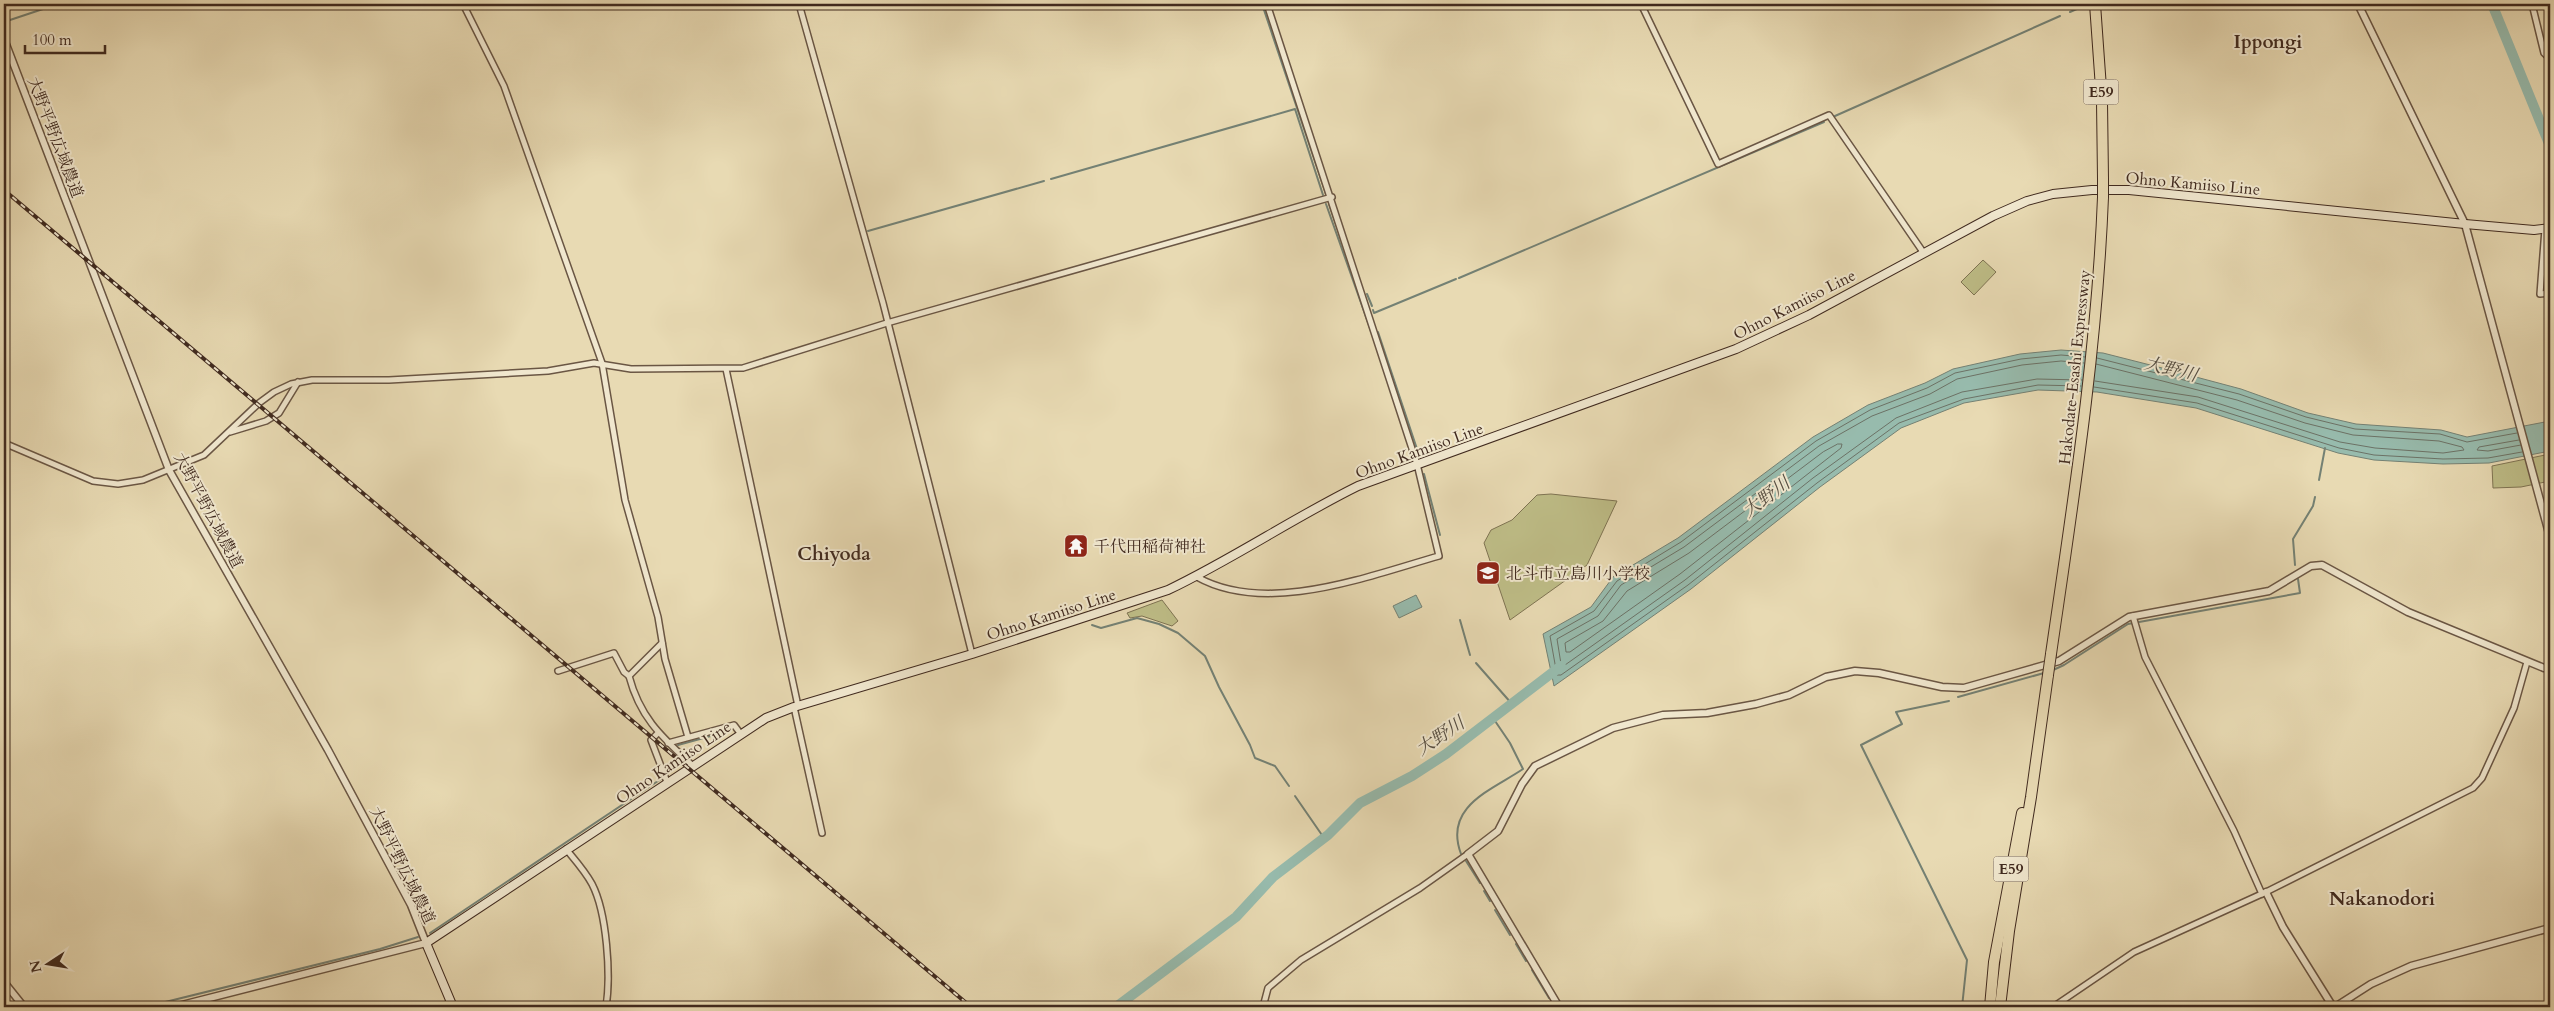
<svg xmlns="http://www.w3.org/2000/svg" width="2554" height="1011" viewBox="0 0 2554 1011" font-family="Cardo,'Noto Serif JP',serif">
<rect width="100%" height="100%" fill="#e8dab3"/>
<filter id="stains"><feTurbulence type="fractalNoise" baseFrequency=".004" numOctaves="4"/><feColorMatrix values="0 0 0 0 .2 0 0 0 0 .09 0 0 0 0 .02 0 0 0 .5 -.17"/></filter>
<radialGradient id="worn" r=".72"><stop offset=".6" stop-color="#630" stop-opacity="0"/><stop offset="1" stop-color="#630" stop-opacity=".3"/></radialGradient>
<g fill="#bebd87" stroke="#7f7453">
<polygon points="1983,260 1996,272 1974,295 1961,282"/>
<polygon points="2550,454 2550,481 2521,487 2493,488 2492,466"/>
<polygon points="1551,494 1617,501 1587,565 1510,620 1484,543 1491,530 1512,520 1537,495"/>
<polygon points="1162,600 1178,621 1172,626 1142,616 1130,618 1127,613"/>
</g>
<g fill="#97bbad" stroke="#748174">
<polygon points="2061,350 2103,353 2166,369 2241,389 2308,413 2356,424 2441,430 2467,437 2550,421 2550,451 2489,463 2443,464 2374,460 2338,453 2196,408 2097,392 2038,390 1964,403 1901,428 1820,487 1691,589 1554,686 1543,634 1591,607 1613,577 1678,538 1813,437 1868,405 1925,383 1953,369 2020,354"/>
<polygon points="1416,595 1422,607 1399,618 1393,606"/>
</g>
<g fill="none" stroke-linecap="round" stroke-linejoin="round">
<g stroke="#6c7266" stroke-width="1">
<polyline points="2097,358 2239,394 2306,417 2355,429 2440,434 2467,442 2517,433"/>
<polyline points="2082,380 2037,379 1962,392 1896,418 1813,478 1685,580 1565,665 1561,664 1557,639 1598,616 1621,585 1684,547 1819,446 1872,416 1930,394 1957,379 2022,365 2061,361 2084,363"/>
<polyline points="2095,381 2198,397 2340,442 2375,448 2443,453 2464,450 2462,447 2439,441 2353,435 2305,423 2237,400 2096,364"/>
<polyline points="2081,386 2038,385 1964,399 1899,423 1817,483 1688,585 1561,675 1557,675 1550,636 1594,611 1617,581 1681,542 1816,441 1870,410 1927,388 1955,373 2021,359 2061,355 2085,357"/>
<polyline points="2094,387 2197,403 2339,448 2374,455 2443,459 2488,458 2522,452"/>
<polyline points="2519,440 2479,447 2477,450 2488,451 2521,445"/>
<polygon points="1838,444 1842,444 1841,448 1680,574 1570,652 1566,652 1565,643 1603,621 1627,591 1689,553 1823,452"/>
</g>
<g stroke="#748174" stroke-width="2">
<polyline points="1262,4 1326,194"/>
<polyline points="2070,12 2088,4"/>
<polyline points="4,22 58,4"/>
<polyline points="1835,116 2060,16"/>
<polyline points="1051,179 1295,109 1323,195"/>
<polyline points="1326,204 1371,331"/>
<polyline points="1329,204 1359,292"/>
<polyline points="868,231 1044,181"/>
<polyline points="1459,278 1824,122"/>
<polyline points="1367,294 1372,306"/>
<polyline points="1373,310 1374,313 1456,279"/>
<polyline points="1378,332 1419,455"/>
<polyline points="1424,474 1440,535"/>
<polyline points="2319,480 2325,448"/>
<polyline points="2295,565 2293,539 2313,506 2315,497"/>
<polyline points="1460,620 1470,655"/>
<polyline points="1092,625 1101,628 1137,618 1159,624 1178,633 1205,656 1219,687 1250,745 1255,758 1275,766 1289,786"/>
<polyline points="1476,663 1512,704"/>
<polyline points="2051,671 2064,665 2128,624 2300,593 2298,579"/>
<polyline points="1958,697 2044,673"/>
<polyline points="1949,701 1896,712 1902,724 1861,745 1967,960 1962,1007"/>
<polyline points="678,745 729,731"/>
<polyline points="1295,796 1324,838"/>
<path d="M 1461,854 C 1443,806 1492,790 1523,769 L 1510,743 L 1493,718"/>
<polyline points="1466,861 1480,883"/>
<polyline points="1484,891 1490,901"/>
<polyline points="1495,910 1510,935"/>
<polyline points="430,933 661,779"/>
<polyline points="1516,944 1526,961"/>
<polyline points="1532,970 1549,998"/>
<polyline points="145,1007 380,949 418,937"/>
</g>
<g stroke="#97bbad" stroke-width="10">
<polyline points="2492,4 2550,146"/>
<polyline points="1116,1007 1236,917 1273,877 1328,835 1360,803 1412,776 1446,754 1561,666"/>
</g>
<defs>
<g id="minor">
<polyline points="463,4 504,86 602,363 625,500 658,617 665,659 688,737"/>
<polyline points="799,4 883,303 972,654"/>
<polyline points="1641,4 1718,164 1829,115 1923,252"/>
<polyline points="2532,4 2544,53 2550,59"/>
<polyline points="2545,229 2540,294 2550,293"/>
<polyline points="726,369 798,706"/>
<polyline points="230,432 266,421 279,413 298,382"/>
<polyline points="4,443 93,481 118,484 143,480 204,455 259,403 274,392 291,384 312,380 389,380 548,371 594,363 631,369 743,368 887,323 1332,197"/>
<path d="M 1197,577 C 1267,616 1368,576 1439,556 L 1417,464 L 1267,4"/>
<polyline points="2133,616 2145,657 2234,831 2262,894"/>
<path d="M 662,643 L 629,676 C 640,718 662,737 692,765"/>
<polyline points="558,671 614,653 624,672 629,676"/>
<polyline points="794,707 822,833"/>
<polyline points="658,733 651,740 667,782"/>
<polyline points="668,743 734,725 740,733"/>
<path d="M 566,849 C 575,860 585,871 592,884 C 607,913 611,975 606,1007"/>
<polyline points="443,1007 451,1001"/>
<polyline points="1263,1007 1268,988 1301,960 1420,888 1468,854"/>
<polyline points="2053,1007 2134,952 2266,892 2473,788 2482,778 2514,708 2527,662"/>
</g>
<g id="tertiary">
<polyline points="2358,4 2465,224 2550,537"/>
<polyline points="4,39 169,470 328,750 411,905 426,943 174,1007"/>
<polyline points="2266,892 2283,927 2333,1007"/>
<polyline points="4,982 24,1007"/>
<polyline points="1559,1007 1468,854 1498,831 1522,784 1535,766 1613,728 1663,715 1707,713 1756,704 1789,695 1826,677 1855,671 1879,673 1942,687 1964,688 2059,661 2129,617 2269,591 2311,566 2322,565 2408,612 2544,668 2550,668"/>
<polyline points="2335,1007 2371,984 2411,966 2550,928"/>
</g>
<path id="secondary" d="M 453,1007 L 426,943 L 766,718 L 794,707 L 972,654 L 1168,590 C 1233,559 1293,518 1358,486 L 1736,349 L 1809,315 L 1993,216 L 2027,201 L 2053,194 L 2092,190 L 2129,190 L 2465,224 L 2534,230 L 2550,228"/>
<g id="motorway">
<polyline points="2095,4 2102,102 2103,179"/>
<path d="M 2051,654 C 2073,502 2097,351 2103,197"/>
<polyline points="1990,1007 1994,962 2022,813"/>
<polyline points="2000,1007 2009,931 2031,797 2048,675"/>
</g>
</defs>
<use href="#minor" stroke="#6a5644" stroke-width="8"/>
<use href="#tertiary" stroke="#6a5644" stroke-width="9"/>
<use href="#secondary" stroke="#402a1f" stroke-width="10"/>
<use href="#motorway" stroke="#402a1f" stroke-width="12"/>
<use href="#minor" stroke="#f0e7ce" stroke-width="5"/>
<use href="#tertiary" stroke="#f0e7ce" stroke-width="6"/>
<use href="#secondary" stroke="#f0e7ce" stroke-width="8"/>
<use href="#motorway" stroke="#e8dab3" stroke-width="10"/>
<defs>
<polyline id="rail" points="4,190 971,1007"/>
</defs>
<use href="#rail" stroke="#402a1f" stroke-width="4"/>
<use href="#rail" stroke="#f0e7ce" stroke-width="2" stroke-dasharray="5.5" stroke-linecap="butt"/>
<defs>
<g id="motorway-bridge">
<polyline points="2103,197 2103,179"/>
<polyline points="2048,675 2051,654"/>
</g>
</defs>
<use href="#motorway-bridge" stroke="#402a1f" stroke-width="12" stroke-linecap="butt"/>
<use href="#motorway-bridge" stroke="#e8dab3" stroke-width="10"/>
</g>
<defs>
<symbol id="temple-square" viewBox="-11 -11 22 22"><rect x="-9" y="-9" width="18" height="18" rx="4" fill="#8f2418" stroke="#f0e7ce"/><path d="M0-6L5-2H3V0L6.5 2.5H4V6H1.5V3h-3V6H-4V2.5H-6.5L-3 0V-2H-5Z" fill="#fff"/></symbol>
<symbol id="school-square" viewBox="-11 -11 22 22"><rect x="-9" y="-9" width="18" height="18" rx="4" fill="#8f2418" stroke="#f0e7ce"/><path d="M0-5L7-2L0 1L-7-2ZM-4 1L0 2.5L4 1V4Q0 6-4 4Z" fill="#fff"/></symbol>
</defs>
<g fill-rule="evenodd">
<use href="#temple-square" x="1062" y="532" width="28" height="28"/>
<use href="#school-square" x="1474" y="559" width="28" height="28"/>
</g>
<g text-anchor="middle" stroke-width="4" stroke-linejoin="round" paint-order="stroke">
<g fill="#f0e7ce" stroke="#756354" stroke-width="1">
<rect x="2083.5" y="79.5" width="35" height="25" rx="4"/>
<rect x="1993.5" y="856.5" width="35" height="25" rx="4"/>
</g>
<g font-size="15" font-weight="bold" fill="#402a1f">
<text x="2101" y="97">E59</text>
<text x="2011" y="874">E59</text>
</g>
<g font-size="16" fill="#402a1f" stroke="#f0e7ce">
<text transform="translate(56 137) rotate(69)" y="6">大野平野広域農道</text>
<text transform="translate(2193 183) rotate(5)" y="6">Ohno Kamiiso Line</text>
<text transform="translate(1794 304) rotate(-27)" y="6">Ohno Kamiiso Line</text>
<text transform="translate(2074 367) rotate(-84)" y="6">Hakodate-Esashi Expressway</text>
<text transform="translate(1419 450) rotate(-20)" y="6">Ohno Kamiiso Line</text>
<text transform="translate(209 510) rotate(62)" y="6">大野平野広域農道</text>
<text transform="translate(1051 614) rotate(-18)" y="6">Ohno Kamiiso Line</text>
<text transform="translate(673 762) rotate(-34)" y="6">Ohno Kamiiso Line</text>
<text transform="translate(403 865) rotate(64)" y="6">大野平野広域農道</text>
</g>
<g font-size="16" fill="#402a1f" stroke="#f0e7ce" text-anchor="start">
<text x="1094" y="552">千代田稲荷神社</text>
<text x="1506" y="579">北斗市立島川小学校</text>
</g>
<g font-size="18" font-style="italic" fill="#564e42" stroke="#f0e7ce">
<text transform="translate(2171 369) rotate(14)" y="6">大野川</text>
<text transform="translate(1766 497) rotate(-37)" y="6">大野川</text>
<text transform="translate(1440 736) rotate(-34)" y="6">大野川</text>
</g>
<g font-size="19" font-weight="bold" fill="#402a1f" stroke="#f0e7ce">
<text x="2268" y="48">Ippongi</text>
<text x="834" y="560">Chiyoda</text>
<text x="2382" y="905">Nakanodori</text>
</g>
</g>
<rect width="2554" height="1011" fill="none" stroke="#e8dab3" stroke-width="20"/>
<rect x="5" y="5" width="2544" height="1001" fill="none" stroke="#402a1f" stroke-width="2.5"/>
<rect x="10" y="10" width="2534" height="991" fill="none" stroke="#402a1f"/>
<g transform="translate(48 964) rotate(258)" stroke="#f0e7ce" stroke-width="4" paint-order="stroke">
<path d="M0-4L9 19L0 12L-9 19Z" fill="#402a1f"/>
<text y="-8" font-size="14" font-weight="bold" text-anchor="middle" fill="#402a1f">N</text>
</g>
<path d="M25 45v8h80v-8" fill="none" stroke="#402a1f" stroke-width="2.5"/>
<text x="32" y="45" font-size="15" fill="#402a1f" stroke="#f0e7ce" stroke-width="4" paint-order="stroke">100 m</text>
<rect width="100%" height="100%" filter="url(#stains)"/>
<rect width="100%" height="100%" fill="url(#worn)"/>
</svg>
